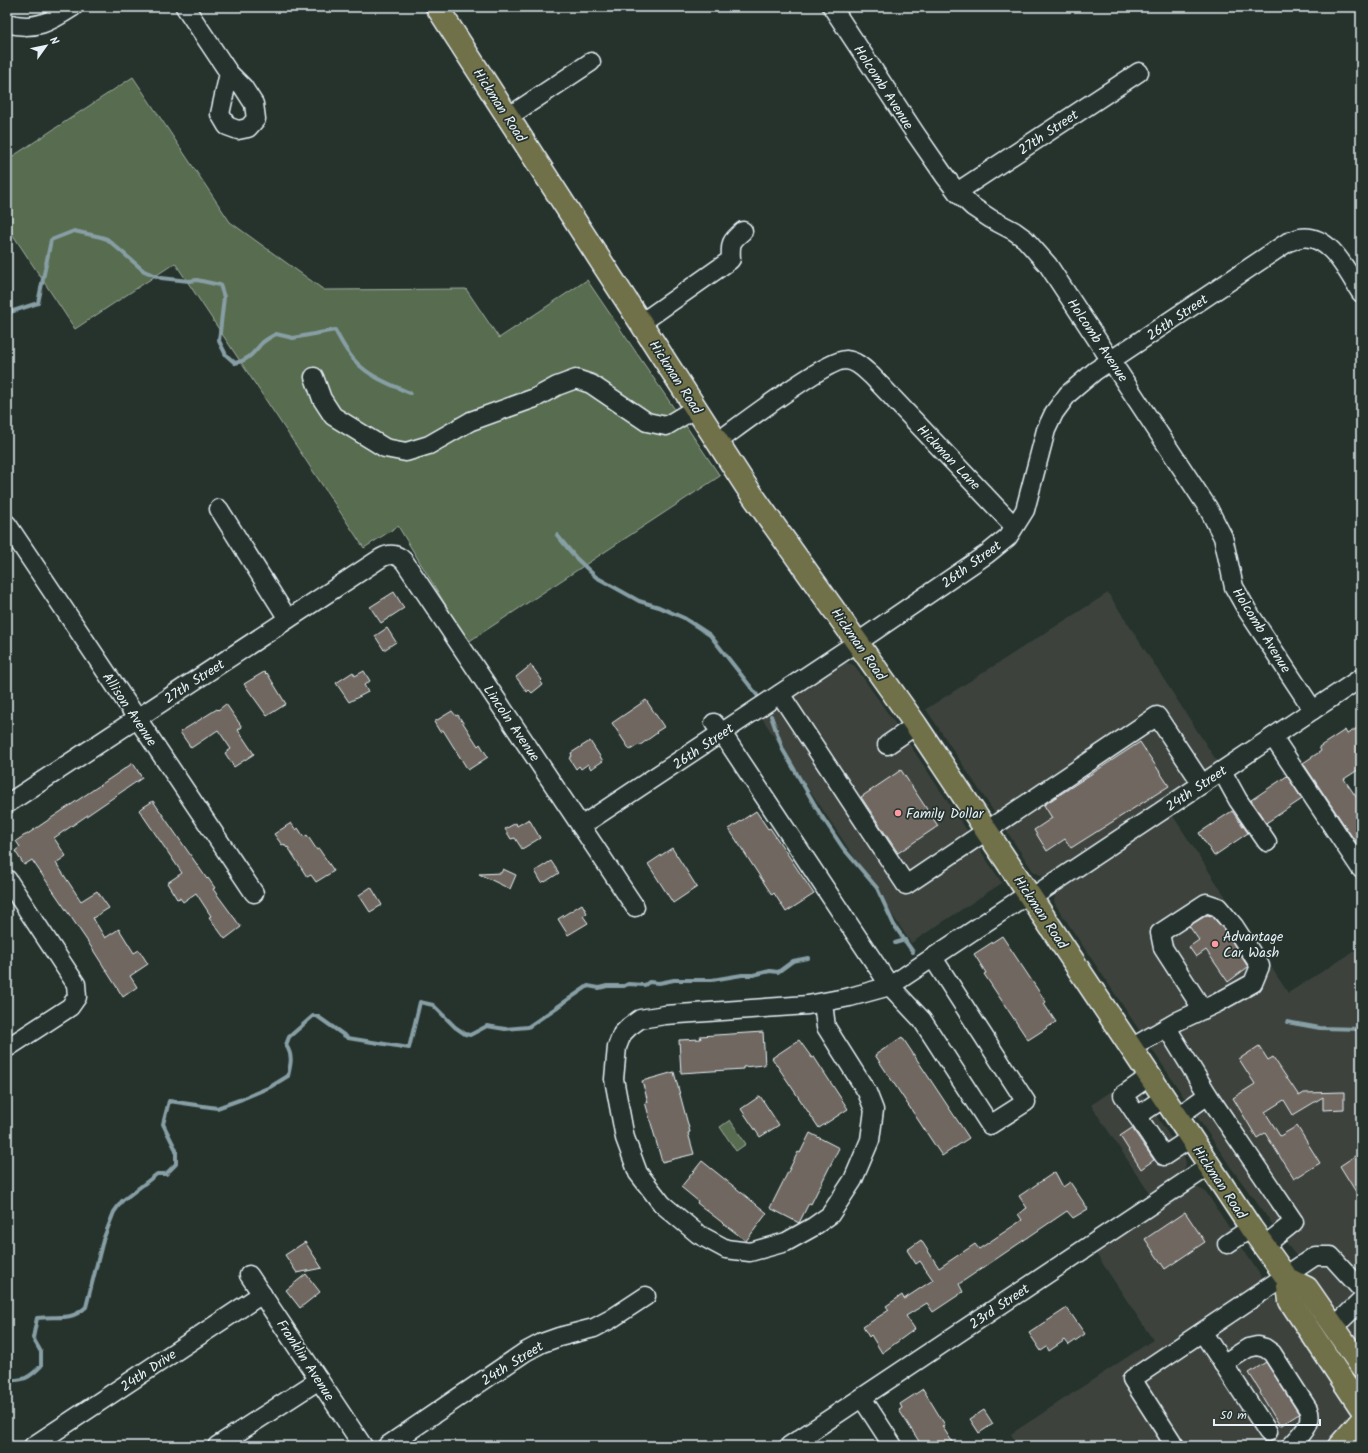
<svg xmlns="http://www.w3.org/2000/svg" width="1368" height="1453" viewBox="0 0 1368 1453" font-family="Kalam,sans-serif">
<rect width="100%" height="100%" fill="#26332d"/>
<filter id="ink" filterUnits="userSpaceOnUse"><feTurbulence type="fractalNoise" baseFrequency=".025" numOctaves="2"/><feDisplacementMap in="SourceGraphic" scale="8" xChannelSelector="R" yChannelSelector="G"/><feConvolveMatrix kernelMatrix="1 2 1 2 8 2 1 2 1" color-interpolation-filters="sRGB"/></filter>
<g filter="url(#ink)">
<g fill="#3c433d">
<polygon points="1108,593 1218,763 1051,875 1042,876 1033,871 926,709"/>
<polygon points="843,662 851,664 855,666 912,748 1002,883 911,943 760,715"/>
<polygon points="1171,813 1288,993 1361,947 1361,1348 1324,1294 1232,1169 1055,904 1054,900 1056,892"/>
<polygon points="1131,1078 1185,1159 1186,1164 1183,1172 1150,1194 1091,1105"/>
<polygon points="1196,1187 1206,1192 1277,1301 1303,1335 1349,1408 1349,1420 1329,1446 1018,1446 1011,1434 1153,1340 1095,1252 1192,1188"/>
</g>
<g fill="#586c50" stroke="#a0aea4">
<polygon points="133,77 230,222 324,290 466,289 499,338 587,280 720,476 468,642 398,526 364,548 175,263 75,329 7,226 7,160"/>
<polygon points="730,1120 746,1144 736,1151 720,1127"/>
</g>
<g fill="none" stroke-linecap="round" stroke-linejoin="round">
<g stroke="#879fa5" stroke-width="4">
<path d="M 7,313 L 38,303 L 51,240 L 74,231 L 101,237 L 107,239 L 144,271 L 161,278 L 189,281 L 197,280 L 220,285 L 224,297 L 219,341 L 226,355 L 235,363 C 249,360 253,353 262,343 C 266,339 271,337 276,334 L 293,338 L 335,330 C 339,337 343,345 348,352 C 362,374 387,383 410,393"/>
<polyline points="557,535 576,558 596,577 639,601 659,607 684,618 710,635 757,695"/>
<polyline points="771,716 783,750 819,812 843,848 877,888 894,925 913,952"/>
<polyline points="895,943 905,940"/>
<polyline points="1287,1022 1320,1028 1361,1029"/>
<path d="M 7,1380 C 24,1381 29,1378 41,1366 L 41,1352 L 33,1338 L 37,1318 C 58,1315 70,1322 86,1307 L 103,1240 L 114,1212 L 122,1201 L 157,1174 L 166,1174 L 176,1164 L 176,1150 L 163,1124 L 169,1101 L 217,1108 L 242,1099 L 270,1087 L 288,1076 C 291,1063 293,1056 286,1045 L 289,1037 L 313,1016 L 317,1016 L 348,1038 L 409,1048 L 420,1002 L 433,1005 L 455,1027 L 465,1034 L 470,1035 L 487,1026 L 505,1029 L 528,1027 L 588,986 L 599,988 L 607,986 L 624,986 L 628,984 L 645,985 L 649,982 L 659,983 L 674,980 L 712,980 L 742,975 L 753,975 L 770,971 L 778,972 L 793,961 L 808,958"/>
</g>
</g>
<g fill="#6f6761" stroke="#e8f1f8">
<polygon points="394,592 404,608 381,623 370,607"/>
<polygon points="387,628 396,642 384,650 375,636"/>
<polygon points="531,665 542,680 540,682 542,685 532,693 529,690 527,692 516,677"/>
<polygon points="364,671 370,681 364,685 368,692 349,702 336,683 353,672 355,676"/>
<polygon points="264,672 266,674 267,673 286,704 267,716 244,684"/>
<polygon points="646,700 664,727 656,732 657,733 639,746 638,745 630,750 612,723"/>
<polygon points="226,704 242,727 238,730 254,754 234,767 225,753 231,749 218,730 191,748 180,732 217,709 218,710"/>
<polygon points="452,711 456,716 458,715 478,746 480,744 488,757 468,770 443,730 440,732 434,722"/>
<polygon points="1361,726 1361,768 1344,779 1361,804 1361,850 1303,763 1321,751 1319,747 1345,730 1347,734"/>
<polygon points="590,741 603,761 591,769 588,764 581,769 579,766 576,769 569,758 572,756 571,753"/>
<polygon points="1140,742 1169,786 1071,848 1065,839 1047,851 1034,830 1052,818 1044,805"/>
<polygon points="133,763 142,778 54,838 66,856 56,863 81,901 97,891 109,908 93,918 105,938 119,929 134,953 139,950 148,964 130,976 137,987 123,997 88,942 32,860 24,865 15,851 20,847 16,841 25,835 26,835"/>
<polygon points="901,770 938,826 898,853 861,797"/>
<polygon points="1287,776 1302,799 1266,823 1251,800"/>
<polygon points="153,801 207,879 208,878 215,888 213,889 241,927 225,939 209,917 211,916 196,893 183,902 180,898 177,899 167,883 182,873 139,810"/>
<polygon points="756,811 768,829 770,828 814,894 786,912 774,893 772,895 729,829"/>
<polygon points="1232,811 1248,833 1214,856 1199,833"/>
<polygon points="529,819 540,838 522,849 515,838 511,839 505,829 516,823 517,826"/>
<polygon points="291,823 296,830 298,828 304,837 307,835 317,850 319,849 334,871 316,882 311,875 307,877 288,847 287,848 284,844 282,845 274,834"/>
<polygon points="672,848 697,887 673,903 648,864"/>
<polygon points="551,861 559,873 545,882 544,881 542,883 535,871"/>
<polygon points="503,869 516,875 510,889 479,874 501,873"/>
<polygon points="371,887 382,905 370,912 359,895"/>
<polygon points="582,904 587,913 583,916 588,923 568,935 558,919"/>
<polygon points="1207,915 1212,916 1226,932 1248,967 1228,982 1206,950 1196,957 1189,947 1199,940 1189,926"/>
<polygon points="1002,936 1046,1002 1044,1004 1056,1022 1028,1040 984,974 986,973 974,954"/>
<polygon points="763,1032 765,1065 743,1067 743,1069 681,1073 679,1040 701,1039 700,1036"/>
<polygon points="902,1037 969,1138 942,1156 875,1055"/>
<polygon points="799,1040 812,1058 814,1057 848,1109 819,1128 772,1058"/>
<polygon points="1259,1046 1268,1060 1273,1057 1299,1096 1304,1093 1344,1092 1344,1109 1323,1110 1323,1097 1293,1115 1284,1100 1265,1112 1280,1136 1297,1126 1320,1163 1294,1179 1265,1133 1257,1138 1233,1098 1255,1084 1239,1059"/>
<polygon points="674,1072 690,1132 688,1133 694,1154 662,1162 645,1102 648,1102 642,1081"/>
<polygon points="760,1096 779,1125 760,1137 741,1109"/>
<polygon points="1132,1128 1154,1160 1141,1169 1120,1136"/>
<polygon points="810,1133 839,1148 811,1204 809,1203 799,1223 770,1208 798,1152 800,1153"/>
<polygon points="1361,1152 1361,1200 1340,1166"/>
<polygon points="702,1161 767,1213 746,1241 697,1203 698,1201 681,1187"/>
<polygon points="1055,1172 1063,1187 1070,1182 1088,1209 1073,1218 1067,1211 959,1284 963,1292 933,1312 927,1303 906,1316 915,1329 882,1353 871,1335 869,1337 863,1327 889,1310 886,1306 902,1295 904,1299 933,1280 920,1261 916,1264 907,1250 921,1240 939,1268 975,1244 979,1249 1022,1220 1018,1214 1027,1208 1019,1196"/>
<polygon points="1185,1212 1205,1242 1165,1269 1145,1239"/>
<polygon points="305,1242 322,1268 297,1273 285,1255"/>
<polygon points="306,1274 320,1292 300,1308 286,1290"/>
<polygon points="1067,1308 1085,1334 1069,1345 1065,1340 1049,1351 1047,1347 1041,1351 1029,1333"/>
<polygon points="1266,1362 1299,1414 1280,1426 1260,1393 1261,1392 1249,1373"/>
<polygon points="923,1389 945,1425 942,1426 955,1446 922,1446 899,1410 902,1408 900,1404"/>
<polygon points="984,1410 993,1424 979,1433 970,1419"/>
</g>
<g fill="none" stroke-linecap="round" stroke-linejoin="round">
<defs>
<g id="minor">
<polyline points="185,7 229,73 243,87 254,104 256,119 248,128 238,130 227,126 220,114 229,73"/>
<polyline points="832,7 915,133 944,175 957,192 973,207 991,219 1014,231 1025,239 1048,265 1208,508 1223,537 1234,587 1247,610 1313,710"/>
<path d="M 7,23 C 35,31 50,22 73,7"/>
<polyline points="508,117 591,62"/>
<polyline points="957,192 1139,72"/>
<path d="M 641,323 L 729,261 L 731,259 C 730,243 731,241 743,231"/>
<polyline points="314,377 322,399 333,416 385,448 406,452 429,445 471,421 535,398 557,386 576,379 591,384 647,422 666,426 696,408"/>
<path d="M 717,442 C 738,427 827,359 846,360 C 857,361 864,369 872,376 L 1014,526"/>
<polyline points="219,509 288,619"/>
<polyline points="7,524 254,893"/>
<polyline points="780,694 906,885 1157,716 1202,784"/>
<polyline points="714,723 722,733 890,986 922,1020 990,1125 1026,1102 933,958"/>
<polyline points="1273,737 1361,869"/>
<polyline points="887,745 916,725"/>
<polyline points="1222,771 1238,800 1267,842"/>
<path d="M 7,804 L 381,558 C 390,553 397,554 404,561 L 635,907"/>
<path d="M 581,826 L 858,642 L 987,554 L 1008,537 L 1025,510 L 1046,430 L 1054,413 L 1068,394 L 1095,371 L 1288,242 C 1292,241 1296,239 1300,238 C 1330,233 1347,272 1361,293"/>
<polyline points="7,879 76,984 77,997 70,1007 7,1048"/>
<polyline points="1031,898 1361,678"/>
<polyline points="823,1003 826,1027 867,1092 874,1110 870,1140 853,1180 830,1215 813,1227 786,1242 750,1252 726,1249 698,1234 662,1204 638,1173 625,1138 614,1079 617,1047 622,1034 629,1027 640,1019 665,1015 808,1005 850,997 890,986 1028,894"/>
<polyline points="1167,1028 1208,1095"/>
<polyline points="1131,1048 1178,1021 1217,1003 1253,983 1260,966 1234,926 1218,907 1206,903 1160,933 1163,948 1203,1010"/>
<polyline points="1150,1076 1123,1095 1164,1156 1191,1138"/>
<polyline points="1137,1116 1164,1098"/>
<polyline points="1177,1117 1208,1095 1294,1222 1264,1246"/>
<polyline points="1227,1244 1251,1228"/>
<polyline points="249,1275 363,1446"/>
<polyline points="1335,1326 1361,1301"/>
<polyline points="1203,1333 1268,1432"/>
<path d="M 1223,1364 L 1248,1348 L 1257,1346 L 1265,1348 L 1272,1353 L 1308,1409 C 1314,1424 1301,1435 1291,1446"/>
<polyline points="862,1398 893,1446"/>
<polyline points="33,1446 262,1294"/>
<polyline points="217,1446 319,1380"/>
<polyline points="387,1446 525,1352 542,1343 559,1337 594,1328 611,1319 646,1296"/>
<polyline points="789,1446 1209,1166"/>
<polyline points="1175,1446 1132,1379 1315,1256 1331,1256 1361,1289"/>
</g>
<g id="major">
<polyline points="437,7 746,486 916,725 1251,1228 1287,1278 1307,1288 1361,1366"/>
<polyline points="1287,1278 1290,1301 1361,1408"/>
<polyline points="1339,1446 1361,1421"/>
</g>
</defs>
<use href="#minor" stroke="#e8f1f8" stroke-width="21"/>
<use href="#major" stroke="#e8f1f8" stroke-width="25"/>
<use href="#minor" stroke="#26332d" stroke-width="18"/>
<use href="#major" stroke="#6f704a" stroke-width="22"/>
</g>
</g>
<g fill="#ff9aa2" stroke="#26332d" stroke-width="1.5">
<circle cx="898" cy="813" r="4"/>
<circle cx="1215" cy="944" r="4"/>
</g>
<g text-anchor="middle" stroke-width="3.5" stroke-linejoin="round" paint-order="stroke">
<g font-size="14" fill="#e8f1f8" stroke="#26332d">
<text transform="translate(884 87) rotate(57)" y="5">Holcomb Avenue</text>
<text transform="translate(500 105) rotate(57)" y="5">Hickman Road</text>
<text transform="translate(1048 132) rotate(-34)" y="5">27th Street</text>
<text transform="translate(1177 317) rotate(-34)" y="5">26th Street</text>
<text transform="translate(1098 340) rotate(56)" y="5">Holcomb Avenue</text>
<text transform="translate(676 377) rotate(57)" y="5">Hickman Road</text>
<text transform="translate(949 457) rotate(46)" y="5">Hickman Lane</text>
<text transform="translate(971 564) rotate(-36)" y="5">26th Street</text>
<text transform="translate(1262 630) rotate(58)" y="5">Holcomb Avenue</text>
<text transform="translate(859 644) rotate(55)" y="5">Hickman Road</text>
<text transform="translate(194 681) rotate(-33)" y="5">27th Street</text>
<text transform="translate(130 709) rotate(56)" y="5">Allison Avenue</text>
<text transform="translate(512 723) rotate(56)" y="5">Lincoln Avenue</text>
<text transform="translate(703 746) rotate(-34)" y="5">26th Street</text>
<text transform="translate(1196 788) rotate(-34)" y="5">24th Street</text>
<text transform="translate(1041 912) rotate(56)" y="5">Hickman Road</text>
<text transform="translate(1220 1182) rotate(56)" y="5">Hickman Road</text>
<text transform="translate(999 1306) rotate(-34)" y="5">23rd Street</text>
<text transform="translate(306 1360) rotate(57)" y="5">Franklin Avenue</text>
<text transform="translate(512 1363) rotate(-32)" y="5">24th Street</text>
<text transform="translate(148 1370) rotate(-34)" y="5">24th Drive</text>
</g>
<g font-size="14" fill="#e8f1f8" stroke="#26332d" text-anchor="start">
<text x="906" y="818">Family Dollar</text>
<text x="1223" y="941">Advantage<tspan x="1223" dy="16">Car Wash</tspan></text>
</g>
</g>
<rect width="1368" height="1453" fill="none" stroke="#26332d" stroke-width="24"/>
<rect x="12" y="12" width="1344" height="1429" fill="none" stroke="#e8f1f8" stroke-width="1.5" filter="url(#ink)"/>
<g transform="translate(46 46) rotate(57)" stroke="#26332d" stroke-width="3" paint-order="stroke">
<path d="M0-3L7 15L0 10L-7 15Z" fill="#e8f1f8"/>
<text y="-6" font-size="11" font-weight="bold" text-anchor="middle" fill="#e8f1f8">N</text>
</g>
<path d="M1214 1419v6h106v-6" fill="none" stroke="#e8f1f8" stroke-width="2"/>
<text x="1220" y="1419" font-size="12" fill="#e8f1f8" stroke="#26332d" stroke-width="3" paint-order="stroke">50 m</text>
</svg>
